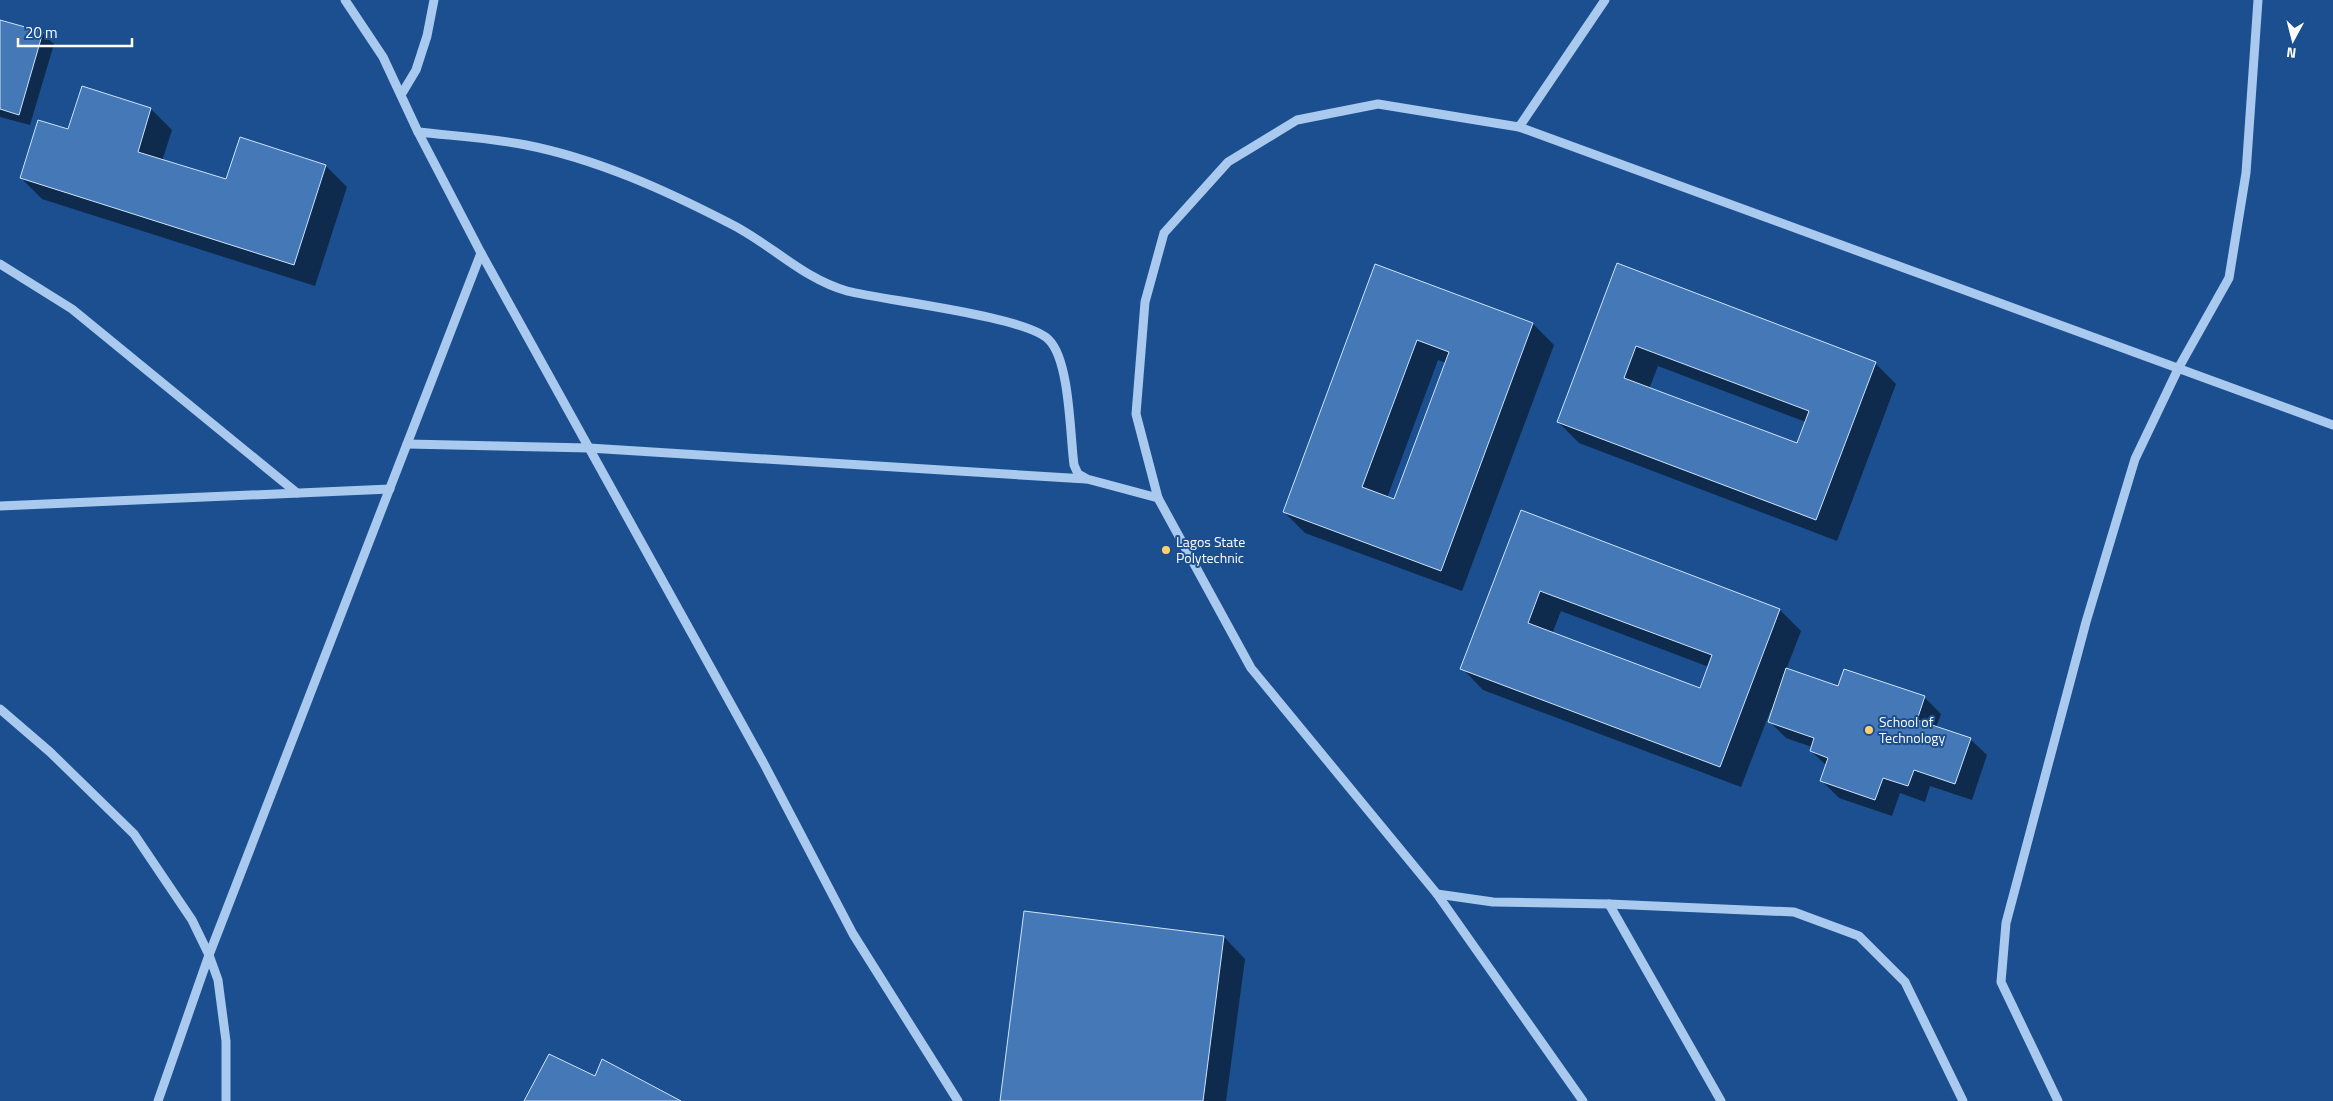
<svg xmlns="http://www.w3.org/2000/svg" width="2333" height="1101" viewBox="0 0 2333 1101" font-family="'Titillium Web',sans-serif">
<rect width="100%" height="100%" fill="#1b4f8f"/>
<g fill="#0007" fill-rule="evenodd">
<polygon points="0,21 42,33 54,44 30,125 0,117"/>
<polygon points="151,109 172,130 162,161 227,181 326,166 347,187 315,286 42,199 21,178 69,131"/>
<path d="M 1618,265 L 1875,363 L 1896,384 L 1837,541 L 1579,443 L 1558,422 ZM 1658,366 L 1806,422 L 1798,444 L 1649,389 Z"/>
<path d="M 1376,266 L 1533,324 L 1554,345 L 1462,591 L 1305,533 L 1284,512 ZM 1438,360 L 1446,363 L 1395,501 L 1387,498 Z"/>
<path d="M 1522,512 L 1780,610 L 1801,631 L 1786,670 L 1839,688 L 1924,697 L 1941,714 L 1936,727 L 1970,739 L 1987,755 L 1972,800 L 1930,786 L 1925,802 L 1900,793 L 1892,816 L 1839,798 L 1822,781 L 1827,766 L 1811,751 L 1812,747 L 1786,738 L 1769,721 L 1773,709 L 1771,709 L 1741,787 L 1483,690 L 1462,668 ZM 1561,611 L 1709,667 L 1701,690 L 1552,634 Z"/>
<polygon points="1224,937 1245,959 1226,1101 1001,1101"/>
</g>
<g fill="#4478b7" stroke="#cfe3fa" fill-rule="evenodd">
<polygon points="0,20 43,32 19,115 0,109"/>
<polygon points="82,86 151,108 138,152 226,179 240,137 326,165 294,265 20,178 38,120 68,129"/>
<path d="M 1617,263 L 1876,362 L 1816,520 L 1557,422 ZM 1636,346 L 1809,411 L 1797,443 L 1624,378 Z"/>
<path d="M 1375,264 L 1533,323 L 1441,571 L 1283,512 ZM 1417,340 L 1449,352 L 1394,499 L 1362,487 Z"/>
<path d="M 1521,510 L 1780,609 L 1720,767 L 1460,669 ZM 1540,591 L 1712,655 L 1700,688 L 1528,623 Z"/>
<polygon points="1786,668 1838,686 1844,669 1925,696 1917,720 1971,738 1955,784 1914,770 1908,786 1883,778 1875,800 1820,781 1828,758 1810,751 1814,738 1768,722"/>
<polygon points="1024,911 1224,936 1203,1101 1000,1101"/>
<polygon points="549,1054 595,1076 602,1059 681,1101 524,1101"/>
</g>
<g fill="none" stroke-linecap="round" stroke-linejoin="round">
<g stroke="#a9c9ee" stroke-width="9">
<polyline points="345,0 383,57 418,132 481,253 763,762 853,934 958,1101"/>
<polyline points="401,95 416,70 427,36 434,0"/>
<polyline points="1519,127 1605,0"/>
<path d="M 418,132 C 454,136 491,138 526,145 C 597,159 665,190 729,223 C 770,243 803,279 847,291 C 887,301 1026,316 1049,340 C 1070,361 1070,436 1074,465 L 1078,474 L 1087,479 L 1158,498"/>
<polyline points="0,264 72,309 297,493"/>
<polyline points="407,444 589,448 1086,479"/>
<polyline points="0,506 390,489"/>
<polyline points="0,709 50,752 134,834 192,920 209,955 218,980 226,1041 226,1101"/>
<polyline points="1437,894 1583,1101"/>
<polyline points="1609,904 1721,1101"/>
<polyline points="158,1101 209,955 481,253"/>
<polyline points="1963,1101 1905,982 1859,936 1794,912 1609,904 1493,902 1437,894 1251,668 1158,498 1136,414 1145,302 1164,233 1228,162 1297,120 1378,104 1519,127 2333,425"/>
<polyline points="2058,1101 2001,982 2006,923 2086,622 2135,459 2179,367 2229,278 2246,173 2258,0"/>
</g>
</g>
<g fill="#ffd166" stroke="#1b4f8f" stroke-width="2">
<circle cx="1166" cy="550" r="5"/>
<circle cx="1869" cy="730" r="5"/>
</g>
<g text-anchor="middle" stroke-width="4" stroke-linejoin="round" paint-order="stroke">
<g font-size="14" fill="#fff" stroke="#1b4f8f" text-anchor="start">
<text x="1176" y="547">Lagos State<tspan x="1176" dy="16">Polytechnic</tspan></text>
<text x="1879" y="727">School of<tspan x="1879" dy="16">Technology</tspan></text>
</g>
</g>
<g transform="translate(2293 40) rotate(187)" stroke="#1b4f8f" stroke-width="4" paint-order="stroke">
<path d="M0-4L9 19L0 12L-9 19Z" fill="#ffffff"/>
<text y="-8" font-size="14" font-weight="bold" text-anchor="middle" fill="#ffffff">N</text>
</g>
<path d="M18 38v8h114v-8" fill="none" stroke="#ffffff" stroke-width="2.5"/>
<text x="25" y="38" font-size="15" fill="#ffffff" stroke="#1b4f8f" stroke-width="4" paint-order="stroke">20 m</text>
</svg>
